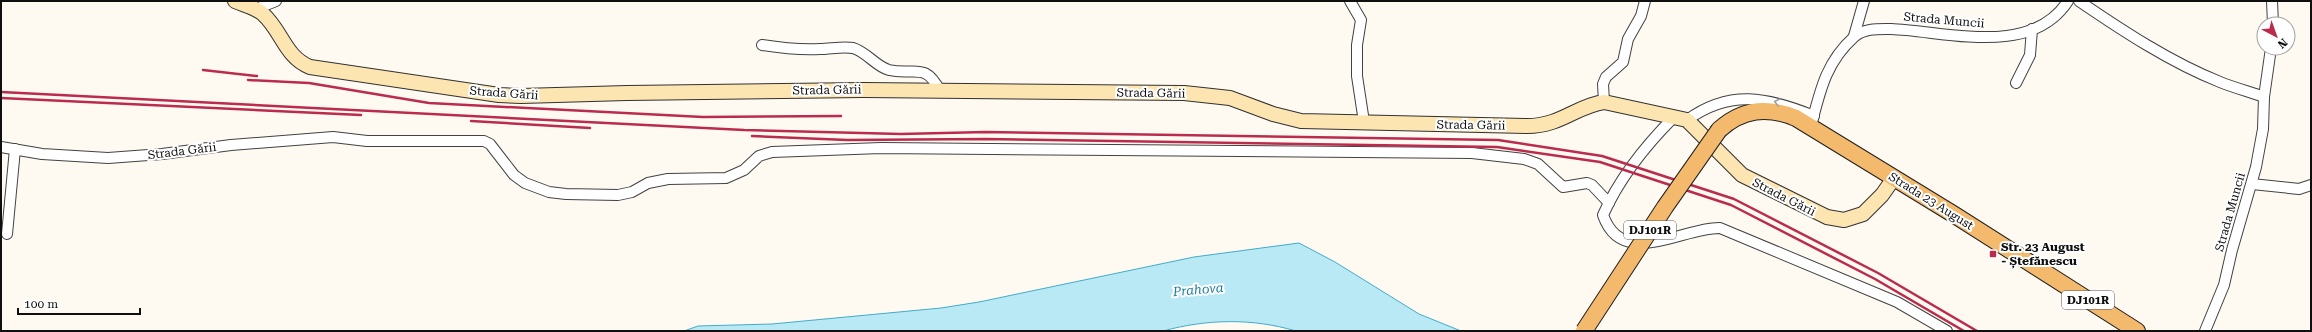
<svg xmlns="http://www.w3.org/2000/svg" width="2312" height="332" viewBox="0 0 2312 332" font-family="'Roboto Serif',serif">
<rect width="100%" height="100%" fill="#fefaf2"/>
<path fill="#b8e9f4" stroke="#42acc9" d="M 1299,243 L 1335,262 L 1419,314 L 1461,331 L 1296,331 C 1252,318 1207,319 1163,331 L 684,331 L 698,326 L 772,324 L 941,308 L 979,302 L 1194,257 Z"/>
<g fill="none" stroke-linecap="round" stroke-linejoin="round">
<defs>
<g id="street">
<polyline points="1350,1 1361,20 1357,45 1357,76 1364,122"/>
<path d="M 2079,1 C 2123,31 2170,62 2220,82 C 2235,88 2250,92 2264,97"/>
<polyline points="2272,1 2273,24"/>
<polyline points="256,9 276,1"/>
<polyline points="1854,36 1864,1"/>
<path d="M 762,45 C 781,48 801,50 820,49 C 830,49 843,46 853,48 C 867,52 875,66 889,70 C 914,76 925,61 940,91"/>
<polyline points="2016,83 2030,55 2032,29"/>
<polyline points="1604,102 1603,84 1606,77 1623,62 1628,39 1641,16 1645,1"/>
<path d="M 1674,117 C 1645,146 1620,177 1603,215 C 1622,270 1683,227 1720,228 L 1897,302 L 1947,331"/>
<path d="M 1687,120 C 1730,89 1767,97 1814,116"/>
<path d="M 1811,126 C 1820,91 1826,62 1854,37 C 1864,28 1879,29 1891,29 C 1946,31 2031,58 2068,1"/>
<polyline points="1,147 42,154 108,158 162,154 231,145 333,137 367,141 484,141 490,144 514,175 525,183 549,192 566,194 618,195 632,192 648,183 668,179 726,178 744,170 759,156 772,152 881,148 1472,153 1524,159 1538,164 1563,187 1587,183 1592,185 1609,203"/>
<polyline points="2252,184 2299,189 2311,185"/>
<polyline points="7,234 15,149"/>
<polyline points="2205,331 2224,285 2232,250 2256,167 2263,129 2264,97 2271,48"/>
</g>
<path id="secondary" d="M 235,1 C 244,5 255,7 263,14 C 282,31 285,57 310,67 L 499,95 L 521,96 L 627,93 L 864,90 L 1184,93 L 1230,98 L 1273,114 L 1301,121 L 1527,126 C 1561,126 1576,106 1604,102 L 1687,120 L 1742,175 L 1827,217 L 1844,220 L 1863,214 L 1882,195 L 1894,178"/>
<path id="primary" d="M 1719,130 C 1742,109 1767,106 1796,118 L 1953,214 L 2137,331"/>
</defs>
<use href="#street" stroke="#424242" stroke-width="12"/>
<use href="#secondary" stroke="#313131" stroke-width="16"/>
<use href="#primary" stroke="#202020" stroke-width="18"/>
<use href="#street" stroke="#fff" stroke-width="10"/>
<use href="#secondary" stroke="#fce5b0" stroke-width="14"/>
<use href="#primary" stroke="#f3b96d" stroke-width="16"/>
<g stroke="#bb2b4d" stroke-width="2.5">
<polyline points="203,70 257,76"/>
<polyline points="248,80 309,83 429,103 703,117 841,116"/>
<polyline points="1,92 744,130 901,134 986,132 1498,140 1602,156 1734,199 1878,273 1977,331"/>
<polyline points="1,98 361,115"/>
<polyline points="471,121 590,128"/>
<polyline points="752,136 847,140 986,139 1497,147 1600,162 1731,205 1875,279 1964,331"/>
</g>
<defs>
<polyline id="primary-bridge" points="1584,331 1665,207 1719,130"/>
</defs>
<use href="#primary-bridge" stroke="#202020" stroke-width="18" stroke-linecap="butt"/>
<use href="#primary-bridge" stroke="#f3b96d" stroke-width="16"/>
</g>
<defs><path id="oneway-chevron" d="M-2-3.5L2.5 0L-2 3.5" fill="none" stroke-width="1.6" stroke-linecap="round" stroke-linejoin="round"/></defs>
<use stroke="#9f9f9f" href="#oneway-chevron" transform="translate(1777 102) rotate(-166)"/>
<rect fill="#bb2b4d" stroke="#fff" stroke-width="1.5" x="1989" y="250" width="8" height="8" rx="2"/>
<g text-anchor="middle" stroke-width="4" stroke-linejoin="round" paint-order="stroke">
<g fill="#fff" stroke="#575757" stroke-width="1">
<rect x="1624" y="221" width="52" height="18" rx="3"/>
<rect x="2062" y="291" width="52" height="18" rx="3"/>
</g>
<g font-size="11" font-weight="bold" fill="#0f0f0f">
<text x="1650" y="234">DJ101R</text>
<text x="2088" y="304">DJ101R</text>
</g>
<g font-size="12" fill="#0f0f0f" stroke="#fff">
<text transform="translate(1944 20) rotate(5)" y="4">Strada Muncii</text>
<text transform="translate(827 90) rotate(-1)" y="4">Strada Gării</text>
<text transform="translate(504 93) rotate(4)" y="4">Strada Gării</text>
<text transform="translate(1151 93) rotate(1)" y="4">Strada Gării</text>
<text transform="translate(1471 125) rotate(1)" y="4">Strada Gării</text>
<text transform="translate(182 151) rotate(-7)" y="4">Strada Gării</text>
<text transform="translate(1784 197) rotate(27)" y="4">Strada Gării</text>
<text transform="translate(1931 201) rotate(32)" y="4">Strada 23 August</text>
<text transform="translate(2230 212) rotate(-74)" y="4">Strada Muncii</text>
</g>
<g font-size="12" font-weight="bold" fill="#0f0f0f" stroke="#fff" text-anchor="start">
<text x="2001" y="251">Str. 23 August<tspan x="2001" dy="14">- Ștefănescu</tspan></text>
</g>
<g font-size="13" font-style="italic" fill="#1c7d9e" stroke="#fff">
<text transform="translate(1198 289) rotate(-5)" y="5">Prahova</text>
</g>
</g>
<rect width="2312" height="332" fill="none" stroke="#0f0f0f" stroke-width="4"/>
<g transform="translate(2276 36) rotate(139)"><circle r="19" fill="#ffffff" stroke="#9f9f9f"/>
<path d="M0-3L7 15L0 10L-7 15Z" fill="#bb2b4d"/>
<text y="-6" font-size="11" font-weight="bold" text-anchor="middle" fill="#0f0f0f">N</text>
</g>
<path d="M18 308v6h122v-6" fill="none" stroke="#0f0f0f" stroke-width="2"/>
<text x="24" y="308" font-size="12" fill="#0f0f0f" stroke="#ffffff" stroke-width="3" paint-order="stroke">100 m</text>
</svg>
